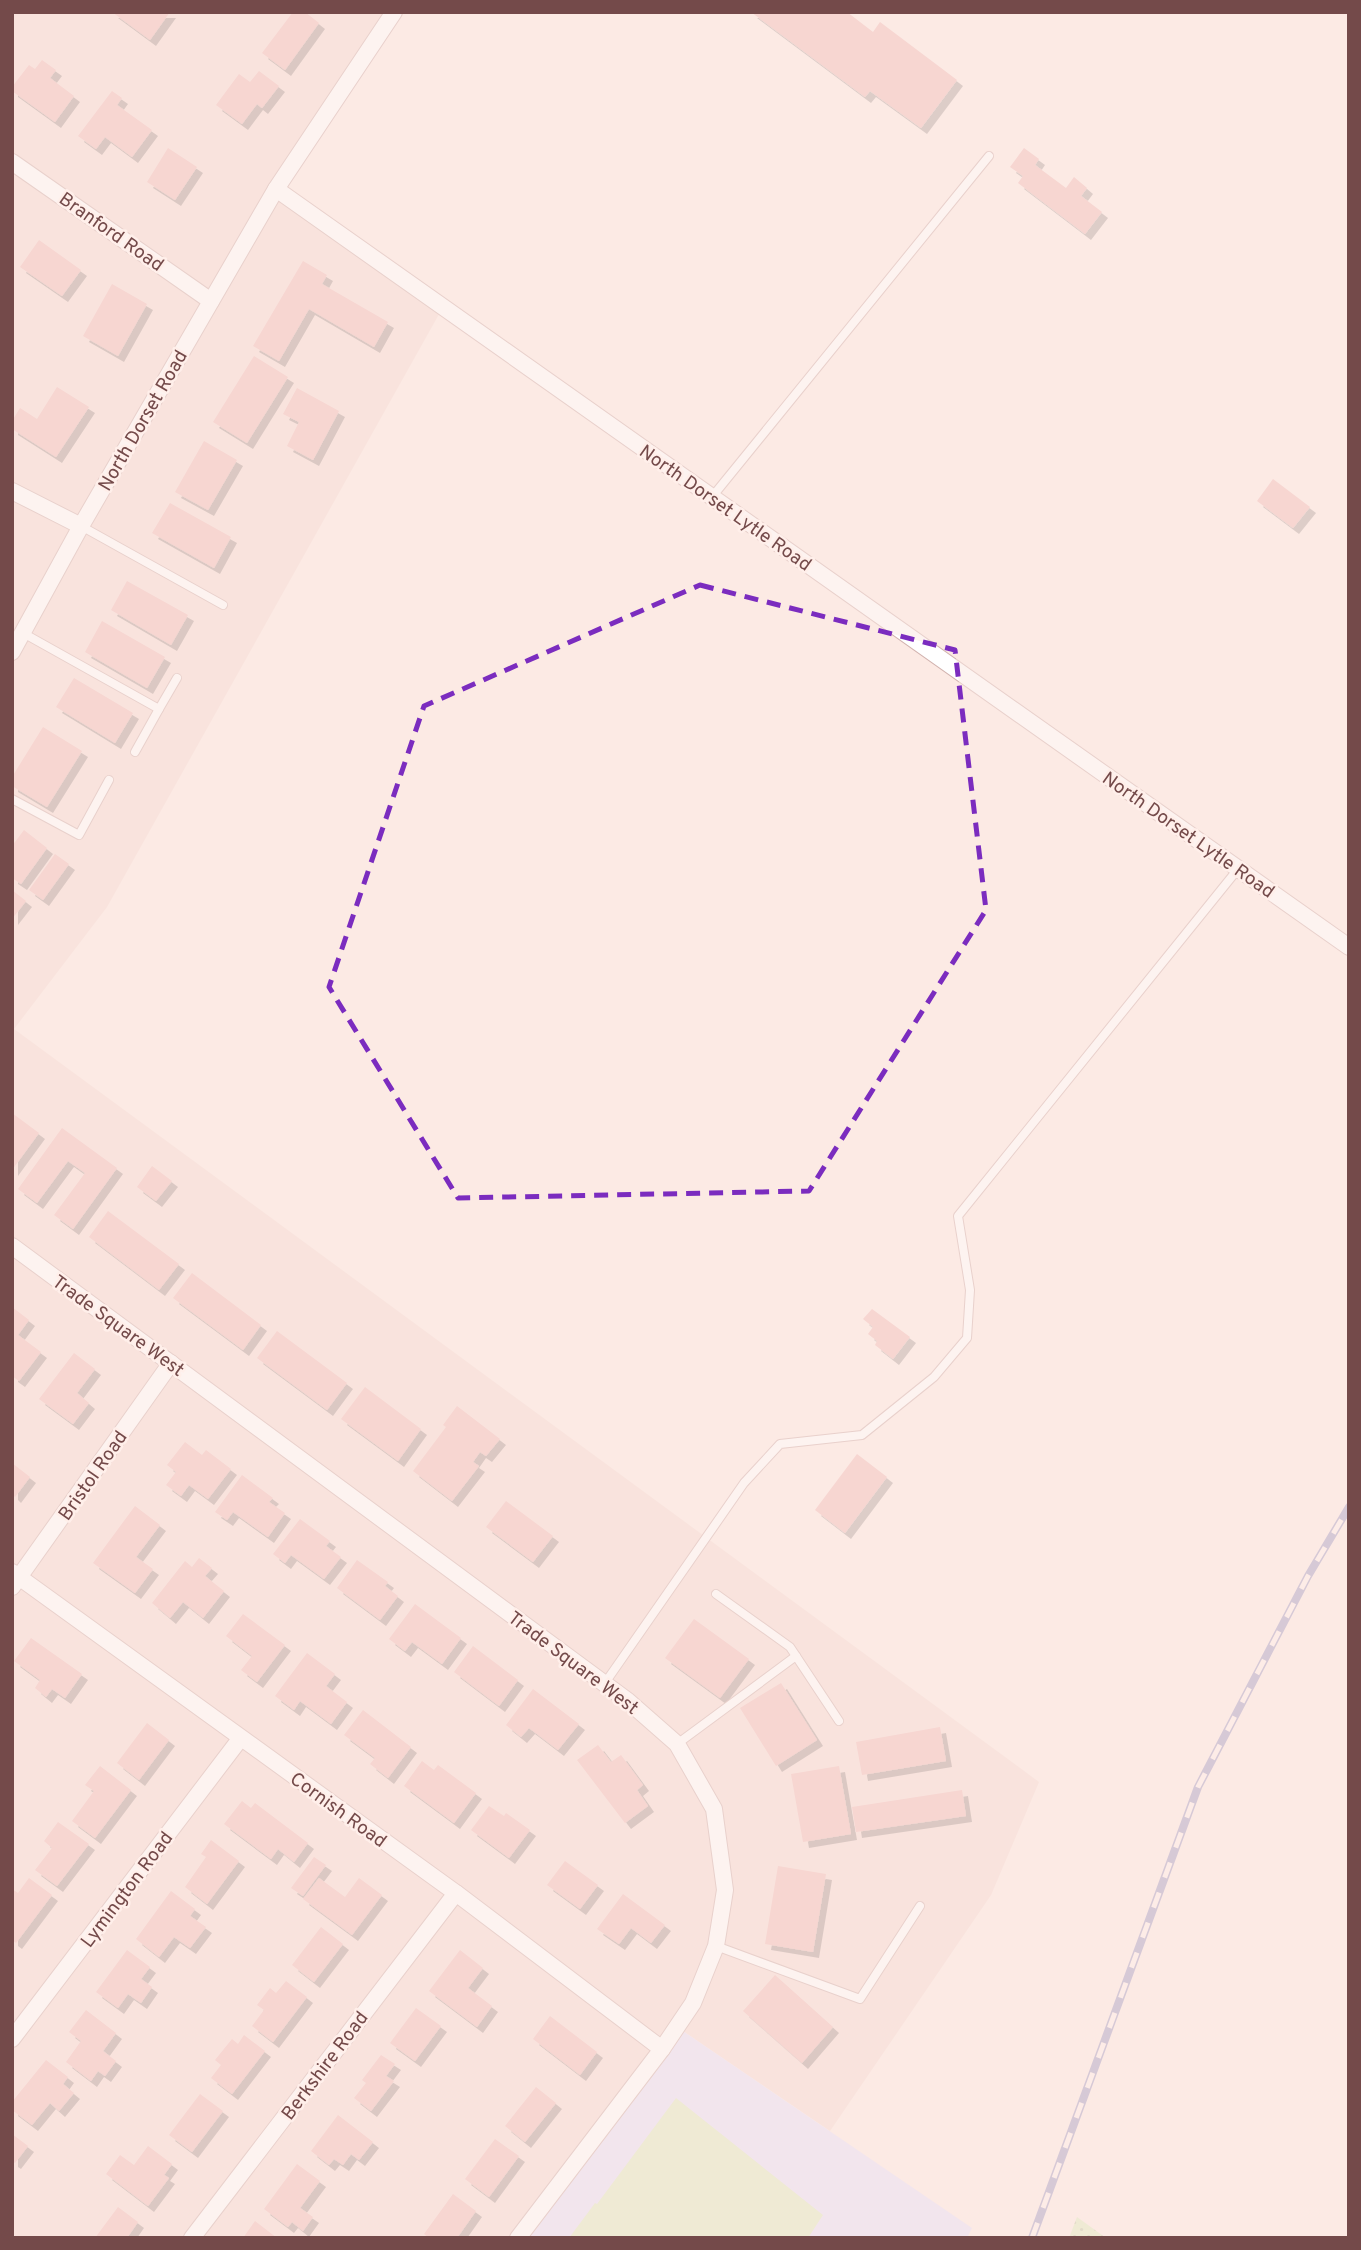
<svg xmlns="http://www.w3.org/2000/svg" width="1361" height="2250" viewBox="0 0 1361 2250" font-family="Overpass,sans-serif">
<defs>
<pattern id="park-dots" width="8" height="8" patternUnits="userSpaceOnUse" patternTransform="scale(1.75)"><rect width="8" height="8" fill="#e0eac2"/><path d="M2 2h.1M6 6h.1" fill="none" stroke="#c4caa8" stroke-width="1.8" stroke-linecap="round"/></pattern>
<filter id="shadow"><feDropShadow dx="6" dy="6" stdDeviation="0" flood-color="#0004"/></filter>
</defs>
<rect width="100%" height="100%" fill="#fceae4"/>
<polygon fill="#f6dcd5" points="12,12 394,12 277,189 443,307 107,907 14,1029 1039,1782 991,1895 830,2131 677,2027 518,2238 12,2238"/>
<polygon fill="#e7e1f8" points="677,2027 972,2228 967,2238 518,2238"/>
<polygon fill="url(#park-dots)" points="1077,2217 1106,2238 1069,2238"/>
<polygon fill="#e0eac2" points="676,2098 823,2215 808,2238 569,2238 595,2203 597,2204"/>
<g fill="#f1bebb" filter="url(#shadow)">
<polygon points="112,12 170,12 150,40"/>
<polygon points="293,12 305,12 319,23 285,70 262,53"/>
<polygon points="751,12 847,12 873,32 880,22 957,80 921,128 870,91 865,97"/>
<polygon points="42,60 56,70 50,78 74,96 55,122 12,91 12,87 29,65 35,69"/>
<polygon points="259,71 279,86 262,108 257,104 242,124 216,105 239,74 250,82"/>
<polygon points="112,91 122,98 117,105 152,130 132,157 105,137 96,149 78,136"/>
<polygon points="168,148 197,167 175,200 147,182"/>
<polygon points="1024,148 1039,159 1035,165 1066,188 1074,177 1087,188 1081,196 1102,212 1085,234 1018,183 1023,176 1010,167"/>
<polygon points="39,240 81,270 62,296 20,267"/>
<polygon points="303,261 327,275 322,284 388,322 374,347 309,309 279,361 253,346"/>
<polygon points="112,284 147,304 118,356 83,336"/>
<polygon points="254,356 288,377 247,443 213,422"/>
<polygon points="57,387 89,407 56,457 12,429 12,421 20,408 37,419"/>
<polygon points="297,388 339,411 313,460 287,446 299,422 283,414"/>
<polygon points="204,441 237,460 208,510 175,492"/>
<polygon points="1273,479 1310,507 1293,528 1257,501"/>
<polygon points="170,503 231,537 214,568 152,533"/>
<polygon points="127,581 188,615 171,645 111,610"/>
<polygon points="102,621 165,657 147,688 85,652"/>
<polygon points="74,678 133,713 115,743 56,707"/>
<polygon points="43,727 82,751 47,807 12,786 12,777"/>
<polygon points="24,830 47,848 21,884 12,878 12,846"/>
<polygon points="55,854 69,864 43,900 29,890"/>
<polygon points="12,890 26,901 12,919"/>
<polygon points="12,1113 39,1133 12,1170"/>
<polygon points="62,1128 117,1168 73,1229 54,1215 85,1173 68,1161 37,1203 18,1189"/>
<polygon points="152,1166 172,1181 156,1201 137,1187"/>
<polygon points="108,1211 179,1264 159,1290 89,1237"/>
<polygon points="192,1273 261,1325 243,1350 173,1298"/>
<polygon points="12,1307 29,1320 18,1335 41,1352 19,1381 12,1376"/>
<polygon points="872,1309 910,1337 893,1359 875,1345 877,1341 868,1334 873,1327 863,1319"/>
<polygon points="277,1331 347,1383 327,1410 257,1358"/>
<polygon points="74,1353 95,1369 77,1393 89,1403 73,1424 39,1399"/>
<polygon points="365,1387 421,1429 398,1461 341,1419"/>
<polygon points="457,1406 500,1439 486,1456 480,1452 473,1462 479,1466 452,1501 413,1471 446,1427 443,1425"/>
<polygon points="185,1442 202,1455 206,1450 231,1469 208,1499 189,1485 181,1496 166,1485 176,1472 167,1465"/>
<polygon points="857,1454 887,1477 845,1533 815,1510"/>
<polygon points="12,1463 30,1477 15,1497 12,1494"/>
<polygon points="242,1475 273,1498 269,1502 285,1513 268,1537 233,1512 227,1520 215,1512"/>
<polygon points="506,1501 553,1536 533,1562 486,1527"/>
<polygon points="135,1506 160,1525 136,1557 153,1569 135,1593 93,1563"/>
<polygon points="300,1519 330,1541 326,1546 341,1557 324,1579 291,1555 285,1563 273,1554"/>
<polygon points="199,1558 212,1568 205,1576 224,1591 203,1618 183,1602 170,1618 152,1603 185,1561 192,1567"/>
<polygon points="357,1560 388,1582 385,1586 398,1596 380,1620 337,1588"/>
<polygon points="415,1604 461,1638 442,1664 412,1642 405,1651 389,1639"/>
<polygon points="243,1614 285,1645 257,1682 241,1670 252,1656 226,1636"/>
<polygon points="694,1619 749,1659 720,1698 665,1658"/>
<polygon points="31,1638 82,1674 65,1698 52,1689 46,1697 35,1688 40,1680 14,1661"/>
<polygon points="473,1646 518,1680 499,1706 454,1672"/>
<polygon points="307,1653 335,1674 326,1686 347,1702 331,1724 300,1701 294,1710 275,1696"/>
<polygon points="781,1683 817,1740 776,1766 740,1708"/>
<polygon points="533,1689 579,1724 558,1750 529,1728 521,1737 506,1725"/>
<polygon points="363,1710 411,1747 388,1778 370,1764 375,1758 344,1735"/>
<polygon points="147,1723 169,1740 139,1780 117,1763"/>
<polygon points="940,1727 946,1761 862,1775 856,1742"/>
<polygon points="598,1745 611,1762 621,1755 643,1785 637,1790 648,1806 625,1823 577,1760"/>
<polygon points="422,1761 434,1770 438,1765 476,1793 454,1823 404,1786"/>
<polygon points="100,1766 131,1790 95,1838 72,1821 94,1791 85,1785"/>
<polygon points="839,1766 851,1834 803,1842 791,1774"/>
<polygon points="962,1790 966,1816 856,1832 852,1807"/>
<polygon points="242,1801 251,1808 255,1803 308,1843 294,1862 278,1849 271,1859 224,1824"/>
<polygon points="489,1806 504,1816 506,1813 530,1830 509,1858 471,1830"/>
<polygon points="58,1822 89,1844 57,1886 35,1870 52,1848 44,1841"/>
<polygon points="211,1840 239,1861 207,1904 185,1887 206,1857 201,1854"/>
<polygon points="314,1857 326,1865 303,1896 291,1888"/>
<polygon points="565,1861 598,1885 580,1909 547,1885"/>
<polygon points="778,1866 826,1874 813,1952 765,1944"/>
<polygon points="29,1878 52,1895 16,1943 12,1940 12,1889 18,1893"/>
<polygon points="319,1878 345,1897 359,1878 382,1895 352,1935 303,1899"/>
<polygon points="171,1891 195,1909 190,1916 206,1927 190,1948 174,1937 159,1957 136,1939"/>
<polygon points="623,1894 665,1925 651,1943 631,1928 619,1944 597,1929"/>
<polygon points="321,1927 343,1944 314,1982 292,1965"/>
<polygon points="127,1950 150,1967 141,1979 152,1987 141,2003 128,1994 118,2008 96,1992"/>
<polygon points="460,1950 483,1968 468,1988 492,2006 477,2027 429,1991"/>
<polygon points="775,1975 833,2027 802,2063 743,2011"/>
<polygon points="286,1981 307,1997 273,2042 252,2026 264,2010 257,2005 270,1988 276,1993"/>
<polygon points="416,2008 441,2026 415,2061 390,2043"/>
<polygon points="86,2010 116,2033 103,2051 116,2061 105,2076 98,2071 91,2081 66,2062 81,2041 69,2032"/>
<polygon points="550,2016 597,2052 580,2075 533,2039"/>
<polygon points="244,2035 265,2051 232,2094 211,2078 221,2065 215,2060 232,2039 238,2044"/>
<polygon points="381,2055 395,2064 386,2076 394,2081 371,2111 354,2098 366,2083 362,2080"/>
<polygon points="46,2060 68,2077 63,2084 74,2093 59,2111 50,2103 32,2125 12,2110 12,2102"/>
<polygon points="536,2087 556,2103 525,2142 505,2126"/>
<polygon points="200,2094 223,2111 192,2152 169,2135"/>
<polygon points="338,2115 373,2142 359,2160 351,2154 343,2165 334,2159 329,2165 311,2151"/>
<polygon points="12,2134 28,2146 15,2163 12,2161"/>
<polygon points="495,2139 519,2156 489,2197 465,2179"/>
<polygon points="148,2146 172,2164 164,2175 169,2178 148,2206 106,2174 120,2155 134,2165"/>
<polygon points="297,2164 320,2181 300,2208 313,2217 303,2231 292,2222 288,2227 264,2209"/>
<polygon points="453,2194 476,2211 457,2238 429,2238 424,2234"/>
<polygon points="118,2207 138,2222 127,2238 95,2238"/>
<polygon points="255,2221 277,2238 243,2238"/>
</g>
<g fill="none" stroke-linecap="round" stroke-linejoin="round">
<defs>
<g id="lane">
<polyline points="712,497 989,156"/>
<polyline points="81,526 223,605"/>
<polyline points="23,633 159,709 177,678"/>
<polyline points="135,752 159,709"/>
<polyline points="12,799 79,835 109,780"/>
<polyline points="716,1594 790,1647 839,1721"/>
<polyline points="605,1683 744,1483 780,1444 862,1435 934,1377 967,1338 970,1290 958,1216 1238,869"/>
<polyline points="677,1744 796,1656"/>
<polyline points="716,1946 860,1999 920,1906"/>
</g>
<g id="street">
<polyline points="12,162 211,301"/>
<polyline points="276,189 1349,947"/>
<polyline points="12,491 81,526"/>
<polyline points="12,652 81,526 276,189 394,12"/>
<polyline points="12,1246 628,1701 677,1744 714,1809 725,1890 716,1946 693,2003 662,2049 518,2238"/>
<polyline points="12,1572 456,1893 662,2049"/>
<polyline points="12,1587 171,1363"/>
<polyline points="12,2039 240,1739"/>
<polyline points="192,2238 456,1893"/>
</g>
</defs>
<use href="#lane" stroke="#d2b3af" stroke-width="10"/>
<use href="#street" stroke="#d2b3af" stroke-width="18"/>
<use href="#lane" stroke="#fff" stroke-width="8"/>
<use href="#street" stroke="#fff" stroke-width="16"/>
<defs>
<polyline id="rail" points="1032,2238 1198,1787 1308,1576 1349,1507"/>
</defs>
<use href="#rail" stroke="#a9a2c5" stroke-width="8"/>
<use href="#rail" stroke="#ffefea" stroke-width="5" stroke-dasharray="16" stroke-linecap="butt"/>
</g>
<path d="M0 0H1361V2250H0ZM 700,585 L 955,650 L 986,910 L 809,1191 L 458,1198 L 329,987 L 424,706 Z" fill="#fceae4" fill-opacity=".55" fill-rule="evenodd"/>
<path fill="none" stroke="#7b2cbf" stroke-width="5" stroke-dasharray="14 9" stroke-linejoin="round" d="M 700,585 L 955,650 L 986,910 L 809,1191 L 458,1198 L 329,987 L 424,706 Z"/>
<g text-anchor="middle" stroke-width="5" stroke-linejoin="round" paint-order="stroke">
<g font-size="19" fill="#744a4a" stroke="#ffefea">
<text transform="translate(112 231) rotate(35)" y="7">Branford Road</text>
<text transform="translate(142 420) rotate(-60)" y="7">North Dorset Road</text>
<text transform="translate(726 507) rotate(35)" y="7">North Dorset Lytle Road</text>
<text transform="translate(1189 834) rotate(35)" y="7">North Dorset Lytle Road</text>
<text transform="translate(119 1325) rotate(36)" y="7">Trade Square West</text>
<text transform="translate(92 1475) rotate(-55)" y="7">Bristol Road</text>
<text transform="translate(574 1662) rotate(37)" y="7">Trade Square West</text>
<text transform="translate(339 1809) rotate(36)" y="7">Cornish Road</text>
<text transform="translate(126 1889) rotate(-53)" y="7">Lymington Road</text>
<text transform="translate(324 2065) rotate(-53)" y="7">Berkshire Road</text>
</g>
</g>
<rect width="1361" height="2250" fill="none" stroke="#744a4a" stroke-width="28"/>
</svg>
